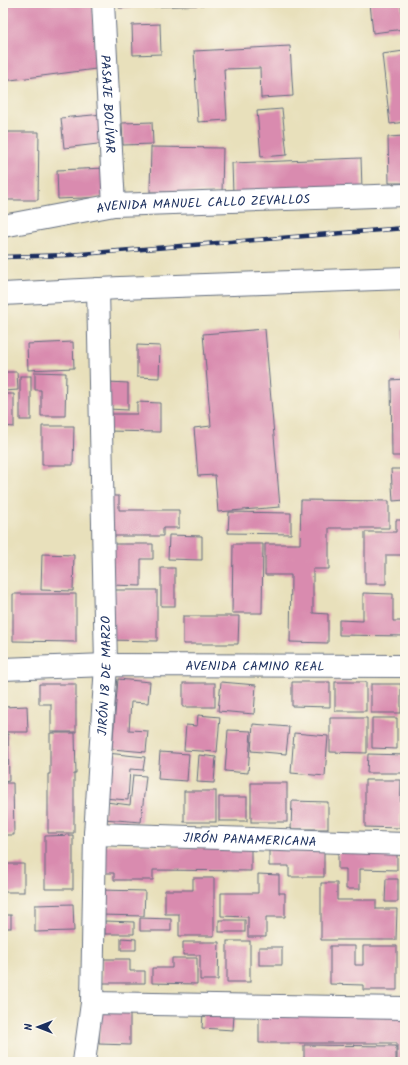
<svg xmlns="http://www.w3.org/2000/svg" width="408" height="1065" viewBox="0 0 408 1065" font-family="Kalam,sans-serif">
<rect width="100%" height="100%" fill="#fbf7ec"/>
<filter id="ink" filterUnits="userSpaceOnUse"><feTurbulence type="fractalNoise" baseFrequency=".025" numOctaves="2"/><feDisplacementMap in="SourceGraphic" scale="8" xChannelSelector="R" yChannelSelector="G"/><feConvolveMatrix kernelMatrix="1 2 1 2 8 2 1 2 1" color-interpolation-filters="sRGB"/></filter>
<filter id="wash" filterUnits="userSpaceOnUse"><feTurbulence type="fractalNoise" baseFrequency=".012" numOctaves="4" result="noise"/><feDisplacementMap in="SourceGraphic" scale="16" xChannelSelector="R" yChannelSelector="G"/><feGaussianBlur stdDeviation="0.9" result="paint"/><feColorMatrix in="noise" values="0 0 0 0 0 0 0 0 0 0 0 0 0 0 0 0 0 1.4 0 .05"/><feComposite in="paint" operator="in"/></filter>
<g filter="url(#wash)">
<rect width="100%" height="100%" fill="#e8e0bb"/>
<g id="blocks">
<g fill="#d98baf">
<polygon points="3,3 93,3 96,69 3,81"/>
<polygon points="119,3 208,3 208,5 119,8"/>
<polygon points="370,3 401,3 404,29 373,33"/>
<polygon points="160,24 161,54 133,55 132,25"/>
<polygon points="290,46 293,96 261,98 260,68 224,69 227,120 198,122 194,51"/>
<polygon points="404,51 405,64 405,122 390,124 382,54"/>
<polygon points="282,109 287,155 261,157 257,111"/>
<polygon points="103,114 106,143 64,148 61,118"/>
<polygon points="152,122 153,144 123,145 122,123"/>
<polygon points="3,132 39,132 38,200 3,200"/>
<polygon points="405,136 405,183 389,183 388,137"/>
<polygon points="151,147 223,148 222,193 150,192"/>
<polygon points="361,158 362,190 233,194 232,163"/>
<polygon points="106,168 107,197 58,199 57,170"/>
<polygon points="265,329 280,507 218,512 215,475 198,476 194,428 211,426 203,334"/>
<polygon points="403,330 405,330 405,379 404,379"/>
<polygon points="73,342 74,368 28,370 27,344"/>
<polygon points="137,345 160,346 159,378 137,377"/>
<polygon points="3,372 17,372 18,390 3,391"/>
<polygon points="35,372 66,373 65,416 41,416 41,390 35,390"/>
<rect x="20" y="376" width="11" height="44"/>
<polygon points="405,379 405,456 392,456 391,380"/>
<polygon points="108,382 128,383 128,410 108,409"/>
<polygon points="3,394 14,394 14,427 3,426"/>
<polygon points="137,402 160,403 160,432 109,431 109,414 137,414"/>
<polygon points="42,426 74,426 73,465 42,465"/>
<polygon points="391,469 405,469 405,500 393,501"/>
<polygon points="109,496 119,496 119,510 179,510 179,528 163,528 163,536 108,536"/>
<polygon points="301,500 389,501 389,528 329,528 329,569 313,569 313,613 328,614 328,643 290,642 291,575 265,575 265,544 300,544"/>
<polygon points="229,512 291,513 291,534 228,533"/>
<polygon points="396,520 405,520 405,555 386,555 386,584 365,584 365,532 396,532"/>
<polygon points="169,535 202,536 202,560 168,559"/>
<polygon points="112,544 153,544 153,559 141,559 141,586 111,585"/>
<polygon points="233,544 263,544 262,613 232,613"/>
<polygon points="42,554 74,555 73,591 41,590"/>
<rect x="161" y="568" width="14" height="38"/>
<polygon points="109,590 157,590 157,641 108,640"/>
<polygon points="363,593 393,594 393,621 405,621 405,636 339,635 339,620 363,621"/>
<polygon points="13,594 76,594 76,642 13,641"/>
<polygon points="183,616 239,616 238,644 183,644"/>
<polygon points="118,679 150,682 148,703 131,702 129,730 148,731 146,752 112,749"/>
<polygon points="221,682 256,685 254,714 218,711"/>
<polygon points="292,682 330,682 330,707 292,706"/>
<rect x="335" y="682" width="31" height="29"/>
<rect x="183" y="683" width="32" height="24"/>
<polygon points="39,684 76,684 76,732 51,732 51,704 39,704"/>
<rect x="371" y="684" width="30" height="29"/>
<polygon points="27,706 28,732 3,732 3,707"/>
<polygon points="198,715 220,717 217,752 184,750 186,725 197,726"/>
<polygon points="330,718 367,718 367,753 330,752"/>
<polygon points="372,718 397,718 397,749 372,748"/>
<polygon points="253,724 289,727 286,754 251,751"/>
<polygon points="228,730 251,731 248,773 225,771"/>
<polygon points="50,733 75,733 76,774 74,774 74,833 48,833 48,774 50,774"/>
<polygon points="294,733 328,736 325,776 291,773"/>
<polygon points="3,734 8,734 9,781 3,782"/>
<polygon points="160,752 189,754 187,781 158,779"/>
<polygon points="107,753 145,757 143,770 130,769 128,800 103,798"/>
<polygon points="368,754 405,755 405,773 367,773"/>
<polygon points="199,755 216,757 214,783 197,782"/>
<polygon points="133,775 146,776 141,822 104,819 106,802 130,805"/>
<polygon points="365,780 401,780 400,828 365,827"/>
<polygon points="3,783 13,783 14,835 3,835"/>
<rect x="251" y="783" width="36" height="39"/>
<rect x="184" y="791" width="32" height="31"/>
<rect x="219" y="797" width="28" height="24"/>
<polygon points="292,801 328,802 328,829 291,829"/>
<polygon points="73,835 73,889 45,889 45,836"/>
<polygon points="103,845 153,845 153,847 251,848 251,871 153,870 153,880 114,880 114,873 102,873"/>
<polygon points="269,846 324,847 324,877 289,877 289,866 269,866"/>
<polygon points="338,852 397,853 397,870 360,869 360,889 346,889 346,869 338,869"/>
<rect x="3" y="864" width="21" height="28"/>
<polygon points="258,874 279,875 279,893 285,893 285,917 266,917 266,937 248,937 248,917 221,916 221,893 258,893"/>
<polygon points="193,878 214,878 214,936 179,936 179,914 165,914 165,890 193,890"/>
<polygon points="386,879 398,879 398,902 385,902"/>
<polygon points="321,883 337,883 337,900 376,900 376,909 397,909 396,940 321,940"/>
<polygon points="100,890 145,891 144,916 100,915"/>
<polygon points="73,904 74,931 35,932 35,905"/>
<rect x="3" y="915" width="8" height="13"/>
<polygon points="140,918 171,919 171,931 140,931"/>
<rect x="219" y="920" width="26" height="12"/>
<polygon points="105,921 134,922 134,934 105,934"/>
<polygon points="121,938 136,939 136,950 121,950"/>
<rect x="227" y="941" width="23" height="41"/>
<polygon points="183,942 219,942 218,980 200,980 200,955 183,955"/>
<polygon points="330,946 355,946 355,965 363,965 363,946 397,946 397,990 363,990 363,985 330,984"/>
<rect x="259" y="947" width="23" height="18"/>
<polygon points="172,958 197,958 197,984 152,983 152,968 172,968"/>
<polygon points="102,959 130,959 130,971 145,971 145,983 102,983"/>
<polygon points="99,1011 130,1011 130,1045 99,1044"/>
<polygon points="259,1012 405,1012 405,1062 397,1062 397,1043 259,1043"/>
<polygon points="203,1013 234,1015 233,1030 202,1028"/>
<polygon points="304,1045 396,1046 396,1062 304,1062"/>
</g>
</g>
</g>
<g filter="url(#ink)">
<use href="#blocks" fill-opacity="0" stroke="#636d7f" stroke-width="1"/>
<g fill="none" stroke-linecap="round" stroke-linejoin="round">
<defs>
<g id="minor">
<path id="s1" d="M 103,3 L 114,205"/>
<path id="s2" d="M 3,226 L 114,205 L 405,195"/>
<polyline points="3,294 120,288 405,278"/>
<path id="s3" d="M 3,669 L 106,665 L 405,666"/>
<path id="s4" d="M 95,834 L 405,844"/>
<polyline points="92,1003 405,1008"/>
<path id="s5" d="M 84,1062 L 92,1003 L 95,834 L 106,665 L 98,289"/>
</g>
</defs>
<use href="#minor" stroke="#636d7f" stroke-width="24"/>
<use href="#minor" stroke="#fff" stroke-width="22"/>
<defs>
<polyline id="rail" points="3,257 69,255 405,228"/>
</defs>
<use href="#rail" stroke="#1b2f5e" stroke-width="4.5"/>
<use href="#rail" stroke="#fbf7ec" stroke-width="3" stroke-dasharray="9" stroke-linecap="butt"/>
</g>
</g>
<g text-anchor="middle" stroke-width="4" stroke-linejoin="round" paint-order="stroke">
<g font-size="13" fill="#1b2f5e" stroke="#fbf7ec">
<text dy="5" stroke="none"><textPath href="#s1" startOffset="101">PASAJE BOLÍVAR</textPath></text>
<text dy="5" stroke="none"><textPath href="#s2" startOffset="202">AVENIDA MANUEL CALLO ZEVALLOS</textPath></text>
<text dy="5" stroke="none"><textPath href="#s3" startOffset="252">AVENIDA CAMINO REAL</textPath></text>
<text dy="5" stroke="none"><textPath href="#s5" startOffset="387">JIRÓN 18 DE MARZO</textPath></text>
<text dy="5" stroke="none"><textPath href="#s4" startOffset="155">JIRÓN PANAMERICANA</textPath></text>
</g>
</g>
<rect width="408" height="1065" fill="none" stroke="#fbf7ec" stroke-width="16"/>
<g transform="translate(38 1027) rotate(270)" stroke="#fbf7ec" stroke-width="3" paint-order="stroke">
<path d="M0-3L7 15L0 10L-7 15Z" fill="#1b2f5e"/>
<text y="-6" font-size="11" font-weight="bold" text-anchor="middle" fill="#1b2f5e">N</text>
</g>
</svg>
